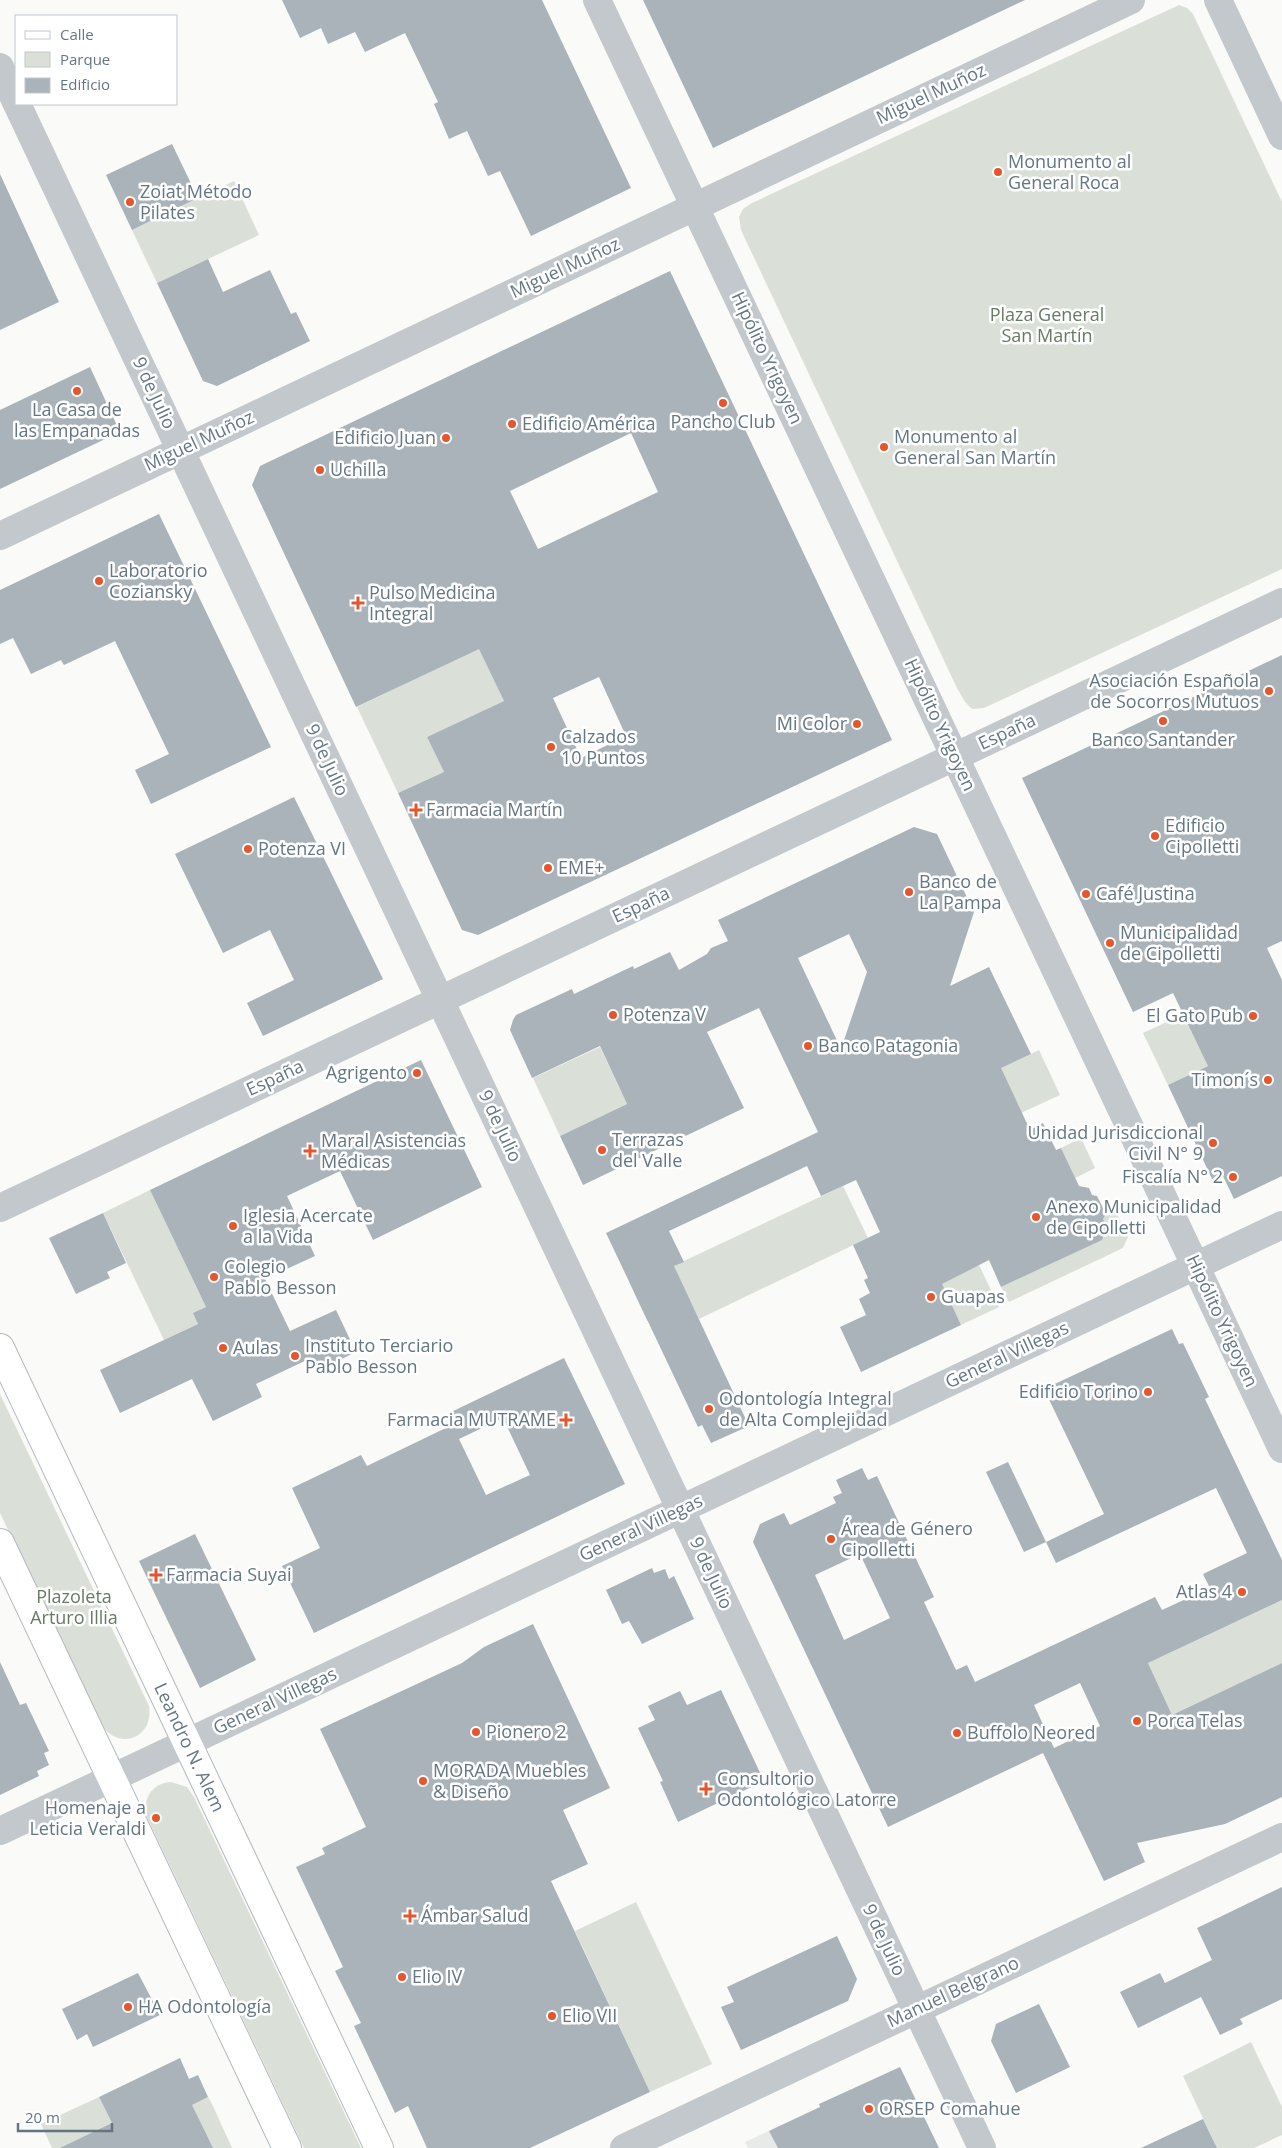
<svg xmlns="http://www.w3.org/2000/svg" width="1282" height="2148" viewBox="0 0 1282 2148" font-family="'Open Sans',sans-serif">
<rect width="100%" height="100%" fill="#fafaf8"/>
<polygon fill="#e8e9e9" points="820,2107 840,2148 748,2148 745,2142"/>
<g fill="#dadfd7">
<polygon points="1179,5 1187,8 1193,14 1282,202 1282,569 984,708 972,709 965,702 957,688 741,230 739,217 743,209 752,203"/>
<polygon points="234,181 259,235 157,283 132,230"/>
<polygon points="479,648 504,701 427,737 444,772 398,793 357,707"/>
<polygon points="1253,982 1214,1063 1168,1085 1143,1033"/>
<polygon points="600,1047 627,1104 560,1136 533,1078"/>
<polygon points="992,1050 1016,1061 1039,1050 1060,1095 997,1124"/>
<polygon points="1081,1138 1095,1168 1075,1178 1061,1148"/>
<polygon points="843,1186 868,1238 699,1319 690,1301 647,1321 631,1286"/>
<polygon points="150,1190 206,1307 194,1313 198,1324 164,1340 103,1213"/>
<polygon points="1115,1210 1128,1237 1123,1248 1009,1302 1001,1287 1097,1242 1106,1226 1103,1219 1106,1214"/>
<polygon points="960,1225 999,1307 961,1325 922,1243"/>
<path d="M 0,1394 L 149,1706 C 154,1738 119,1752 101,1724 L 0,1513 Z"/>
<polygon points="1282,1600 1282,1663 1172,1715 1148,1663"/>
<path d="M 171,1782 L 187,1787 L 194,1797 L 361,2148 L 304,2148 L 146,1815 C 143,1797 153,1783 171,1782 Z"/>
<polygon points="636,1902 712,2064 650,2092 575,1931"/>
<polygon points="1251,2042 1282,2107 1282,2135 1254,2148 1217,2148 1183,2076"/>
<polygon points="99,2097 112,2123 89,2148 52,2148 41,2124"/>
<polygon points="208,2097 212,2104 232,2148 213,2148 210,2142 166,2118"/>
</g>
<g fill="#aab3b9" fill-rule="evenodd">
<polygon points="282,0 542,0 631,188 531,236 500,171 488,176 467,131 449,139 434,104 438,102 405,33 365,52 355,32 328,44 321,28 300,38"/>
<polygon points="643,0 1025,0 713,148"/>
<polygon points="172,144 198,198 132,230 106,175"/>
<polygon points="0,174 59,302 0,330"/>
<polygon points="208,259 223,292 270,270 291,314 296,312 310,341 217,386 203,381 157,283"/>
<path d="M 670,271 L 892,740 L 478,935 L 462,930 L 398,793 L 444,772 L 427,737 L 504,701 L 479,649 L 356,707 L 252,485 L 260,466 ZM 631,433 L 658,492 L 538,549 L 510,491 ZM 599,677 L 626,736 L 581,758 L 553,698 Z"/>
<polygon points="90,367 120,432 0,489 0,410"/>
<polygon points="159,514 271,747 151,804 135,770 169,754 115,641 64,665 61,660 31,674 13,638 0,644 0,590"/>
<polygon points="1282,655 1282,941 1267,948 1282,980 1282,1176 1234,1199 1222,1174 1212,1179 1168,1085 1208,1066 1173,993 1133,1012 1022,778"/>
<polygon points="294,797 383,979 263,1036 247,1003 294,980 270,930 223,953 175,854"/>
<path d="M 914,827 L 937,834 L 974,912 L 950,986 L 989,967 L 1031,1054 L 1001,1068 L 1030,1130 L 1043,1123 L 1056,1150 L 1061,1148 L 1079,1186 L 1089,1188 L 1092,1195 L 1097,1196 L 1106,1214 L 1103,1219 L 1107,1226 L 1102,1240 L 1001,1287 L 989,1260 L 942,1284 L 961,1325 L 861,1372 L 840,1327 L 866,1315 L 859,1299 L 870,1293 L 864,1280 L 868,1278 L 853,1245 L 880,1232 L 856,1180 L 821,1196 L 807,1166 L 669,1231 L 684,1262 L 674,1266 L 749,1426 L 711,1443 L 702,1425 L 698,1427 L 606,1233 L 818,1132 L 759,1008 L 707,1032 L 744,1108 L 583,1185 L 560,1136 L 627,1104 L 600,1046 L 532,1078 L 510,1030 L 513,1020 L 516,1015 L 572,989 L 574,994 L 633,966 L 634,969 L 670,952 L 679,970 L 707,954 L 711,948 L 728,941 L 718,920 ZM 849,934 L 867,972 L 841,1049 L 798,958 Z"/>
<polygon points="421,1060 482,1187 373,1240 340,1171 287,1196 315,1256 265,1279 290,1331 336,1310 356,1352 315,1372 309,1359 256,1384 262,1397 213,1421 192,1379 120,1413 100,1370 198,1324 193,1313 206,1307 150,1190"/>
<polygon points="103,1213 126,1263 107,1272 110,1278 76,1294 49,1238"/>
<path d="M 1172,1329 L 1179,1344 L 1183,1343 L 1209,1397 L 1205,1399 L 1282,1560 L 1282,1600 L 1148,1663 L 1172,1715 L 1282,1663 L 1282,1797 L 1225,1824 L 1137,1843 L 1145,1862 L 1104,1881 L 1043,1753 L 888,1827 L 753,1542 L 760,1524 L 784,1513 L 790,1525 L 836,1503 L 833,1497 L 842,1493 L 836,1480 L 862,1468 L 868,1480 L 877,1476 L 934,1597 L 924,1602 L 956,1670 L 967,1665 L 975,1682 L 1155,1597 L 1162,1610 L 1210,1588 L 1203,1574 L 1247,1553 L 1216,1488 L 1056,1563 L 1046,1542 L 1104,1514 L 1044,1389 ZM 860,1554 L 890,1618 L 844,1640 L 815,1575 ZM 1080,1683 L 1100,1726 L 1054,1748 L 1034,1705 Z"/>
<path d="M 564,1358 L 625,1484 L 314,1633 L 282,1566 L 320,1548 L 292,1488 L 361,1455 L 367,1466 L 452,1425 L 455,1431 L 447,1414 ZM 503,1418 L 530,1475 L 486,1495 L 459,1439 Z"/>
<polygon points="1008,1462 1046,1542 1024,1552 986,1472"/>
<polygon points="195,1534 256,1660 200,1688 139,1561"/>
<polygon points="652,1568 654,1573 665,1569 669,1579 674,1576 694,1619 642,1644 629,1621 622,1624 606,1590"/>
<polygon points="533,1624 610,1788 563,1810 588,1864 551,1881 650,2092 530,2148 427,2148 408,2106 395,2113 354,2026 361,2023 335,1971 343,1967 296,1867 325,1854 322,1848 366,1827 320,1729 462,1663 484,1647"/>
<polygon points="0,1662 20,1705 26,1703 49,1751 44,1753 49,1765 37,1771 39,1776 0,1795"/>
<polygon points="721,1690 764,1781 678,1822 660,1782 663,1781 638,1728 655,1720 648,1706 680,1691 687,1705"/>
<polygon points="1282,1887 1282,1999 1240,2019 1243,2024 1220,2035 1201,1997 1138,2028 1120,1992 1160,1973 1165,1983 1212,1960 1197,1928"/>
<polygon points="837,1936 857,1979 848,2001 741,2050 721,2007 734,2002 727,1987"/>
<polygon points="138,1973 160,2015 93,2047 87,2034 77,2040 62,2009"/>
<polygon points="1039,2004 1070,2067 1016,2093 991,2041 996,2024"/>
<polygon points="180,2058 189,2079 198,2075 208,2097 192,2105 213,2148 60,2148 112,2123 99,2097"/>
<polygon points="900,2067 939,2148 778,2148 769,2131 820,2107 819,2104"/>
<polygon points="1203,2119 1217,2148 1141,2148"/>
</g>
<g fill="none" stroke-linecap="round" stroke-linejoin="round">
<defs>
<g id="secondary">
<path id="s1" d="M 0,1348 L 379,2148"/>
<polyline points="0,1543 287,2148"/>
</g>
</defs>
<use href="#secondary" stroke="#b3babf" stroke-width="30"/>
<g stroke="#c3c8cc" stroke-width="28">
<polyline points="0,67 16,102"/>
<polyline points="17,104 982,2148"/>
<polyline points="0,536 1131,0"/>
<polyline points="0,1208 1282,602"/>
<polyline points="624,2148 1282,1837"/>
</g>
<g stroke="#c3c8cc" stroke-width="28">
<polyline points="597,0 1282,1449"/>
<polyline points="1218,0 1282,136"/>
<polyline points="0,1831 1282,1225"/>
</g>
<use href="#secondary" stroke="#fff" stroke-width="28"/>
</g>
<g fill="#e4572e" stroke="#fff" stroke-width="2">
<circle cx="998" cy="172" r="5"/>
<circle cx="130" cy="202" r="5"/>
<circle cx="77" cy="391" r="5"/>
<circle cx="723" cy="403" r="5"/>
<circle cx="512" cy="424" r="5"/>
<circle cx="446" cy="438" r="5"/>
<circle cx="884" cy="447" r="5"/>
<circle cx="320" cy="470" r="5"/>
<circle cx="99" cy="581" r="5"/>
<path d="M355.5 595.5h5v5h5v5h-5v5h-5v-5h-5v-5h5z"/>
<circle cx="1269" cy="691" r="5"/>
<circle cx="1163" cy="721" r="5"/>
<circle cx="857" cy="724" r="5"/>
<circle cx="551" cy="747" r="5"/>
<path d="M413.5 802.5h5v5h5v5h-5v5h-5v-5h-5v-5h5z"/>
<circle cx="1155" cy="836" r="5"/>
<circle cx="248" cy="849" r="5"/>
<circle cx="548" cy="868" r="5"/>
<circle cx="909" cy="892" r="5"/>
<circle cx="1086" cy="894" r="5"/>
<circle cx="1110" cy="943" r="5"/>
<circle cx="613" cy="1015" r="5"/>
<circle cx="1253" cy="1016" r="5"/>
<circle cx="808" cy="1046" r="5"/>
<circle cx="417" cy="1073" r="5"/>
<circle cx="1268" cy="1080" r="5"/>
<circle cx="1213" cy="1143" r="5"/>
<circle cx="602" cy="1150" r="5"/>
<path d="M307.5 1143.5h5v5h5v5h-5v5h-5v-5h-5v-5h5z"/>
<circle cx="1233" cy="1177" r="5"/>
<circle cx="1036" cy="1217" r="5"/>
<circle cx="233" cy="1226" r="5"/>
<circle cx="214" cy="1277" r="5"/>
<circle cx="931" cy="1297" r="5"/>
<circle cx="223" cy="1348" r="5"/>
<circle cx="295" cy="1356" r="5"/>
<circle cx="1148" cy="1392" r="5"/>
<circle cx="709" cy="1409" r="5"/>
<path d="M563.5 1412.5h5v5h5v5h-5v5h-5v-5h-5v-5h5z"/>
<circle cx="831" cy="1539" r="5"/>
<path d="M153.5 1567.5h5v5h5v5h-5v5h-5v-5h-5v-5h5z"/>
<circle cx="1242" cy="1592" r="5"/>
<circle cx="1137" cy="1721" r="5"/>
<circle cx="476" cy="1732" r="5"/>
<circle cx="957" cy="1733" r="5"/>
<circle cx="423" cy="1781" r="5"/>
<path d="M703.5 1781.5h5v5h5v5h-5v5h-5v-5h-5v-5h5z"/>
<circle cx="156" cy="1818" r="5"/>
<path d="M407.5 1908.5h5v5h5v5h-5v5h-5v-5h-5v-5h5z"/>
<circle cx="402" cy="1977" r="5"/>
<circle cx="128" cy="2007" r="5"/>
<circle cx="552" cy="2016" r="5"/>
<circle cx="869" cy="2109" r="5"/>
</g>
<g text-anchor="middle" stroke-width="5" stroke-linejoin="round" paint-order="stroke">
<g font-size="18" fill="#657683" stroke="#fff">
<text transform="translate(931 94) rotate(-25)" y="6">Miguel Muñoz</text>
<text transform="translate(565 268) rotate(-25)" y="6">Miguel Muñoz</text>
<text transform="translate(767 358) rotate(65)" y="6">Hipólito Yrigoyen</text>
<text transform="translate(154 393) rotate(65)" y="6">9 de Julio</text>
<text transform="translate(199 441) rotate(-25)" y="6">Miguel Muñoz</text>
<text transform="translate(940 725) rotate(65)" y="6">Hipólito Yrigoyen</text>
<text transform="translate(1007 732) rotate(-25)" y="6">España</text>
<text transform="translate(327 760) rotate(65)" y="6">9 de Julio</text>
<text transform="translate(641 905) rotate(-25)" y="6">España</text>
<text transform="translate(275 1078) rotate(-25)" y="6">España</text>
<text transform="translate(500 1126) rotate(65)" y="6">9 de Julio</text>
<text transform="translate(1222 1321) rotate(65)" y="6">Hipólito Yrigoyen</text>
<text transform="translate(1007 1355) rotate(-25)" y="6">General Villegas</text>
<text transform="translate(641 1528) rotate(-25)" y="6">General Villegas</text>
<text transform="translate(711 1573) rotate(65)" y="6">9 de Julio</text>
<text transform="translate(275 1701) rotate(-25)" y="6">General Villegas</text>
<text dy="6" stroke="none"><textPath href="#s1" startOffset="442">Leandro N. Alem</textPath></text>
<text transform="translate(884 1940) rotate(65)" y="6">9 de Julio</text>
<text transform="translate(953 1992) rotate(-25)" y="6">Manuel Belgrano</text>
</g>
<g font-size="18" fill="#657683" stroke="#fff" text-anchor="start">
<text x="1008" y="168">Monumento al<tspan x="1008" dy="21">General Roca</tspan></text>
<text x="140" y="198">Zoiat Método<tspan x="140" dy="21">Pilates</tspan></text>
<text x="77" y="416" text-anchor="middle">La Casa de<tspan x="77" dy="21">las Empanadas</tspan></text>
<text x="723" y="428" text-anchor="middle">Pancho Club</text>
<text x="522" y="430">Edificio América</text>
<text x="894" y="443">Monumento al<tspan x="894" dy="21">General San Martín</tspan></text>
<text x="436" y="444" text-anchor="end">Edificio Juan</text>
<text x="330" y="476">Uchilla</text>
<text x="109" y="577">Laboratorio<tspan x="109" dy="21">Coziansky</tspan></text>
<text x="369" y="599">Pulso Medicina<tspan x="369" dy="21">Integral</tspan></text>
<text x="1259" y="687" text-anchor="end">Asociación Española<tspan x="1259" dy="21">de Socorros Mutuos</tspan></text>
<text x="847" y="730" text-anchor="end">Mi Color</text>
<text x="561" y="743">Calzados<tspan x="561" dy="21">10 Puntos</tspan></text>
<text x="1163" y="746" text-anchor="middle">Banco Santander</text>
<text x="426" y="816">Farmacia Martín</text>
<text x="1165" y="832">Edificio<tspan x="1165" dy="21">Cipolletti</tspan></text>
<text x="258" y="855">Potenza VI</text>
<text x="558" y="874">EME+</text>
<text x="919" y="888">Banco de<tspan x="919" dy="21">La Pampa</tspan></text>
<text x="1096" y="900">Café Justina</text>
<text x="1120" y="939">Municipalidad<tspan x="1120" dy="21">de Cipolletti</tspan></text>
<text x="623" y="1021">Potenza V</text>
<text x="1243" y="1022" text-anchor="end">El Gato Pub</text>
<text x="818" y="1052">Banco Patagonia</text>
<text x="407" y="1079" text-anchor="end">Agrigento</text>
<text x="1258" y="1086" text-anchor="end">Timon´s</text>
<text x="1203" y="1139" text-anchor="end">Unidad Jurisdiccional<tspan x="1203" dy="21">Civil N° 9</tspan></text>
<text x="612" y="1146">Terrazas<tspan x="612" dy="21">del Valle</tspan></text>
<text x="321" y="1147">Maral Asistencias<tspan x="321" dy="21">Médicas</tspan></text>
<text x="1223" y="1183" text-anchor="end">Fiscalía N° 2</text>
<text x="1046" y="1213">Anexo Municipalidad<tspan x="1046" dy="21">de Cipolletti</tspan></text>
<text x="243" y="1222">Iglesia Acercate<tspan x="243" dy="21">a la Vida</tspan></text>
<text x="224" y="1273">Colegio<tspan x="224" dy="21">Pablo Besson</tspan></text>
<text x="941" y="1303">Guapas</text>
<text x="305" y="1352">Instituto Terciario<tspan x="305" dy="21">Pablo Besson</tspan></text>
<text x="233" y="1354">Aulas</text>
<text x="1138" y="1398" text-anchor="end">Edificio Torino</text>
<text x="719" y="1405">Odontología Integral<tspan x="719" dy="21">de Alta Complejidad</tspan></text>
<text x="556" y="1426" text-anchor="end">Farmacia MUTRAME</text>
<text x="841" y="1535">Área de Género<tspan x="841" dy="21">Cipolletti</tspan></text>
<text x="166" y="1581">Farmacia Suyai</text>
<text x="1232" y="1598" text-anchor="end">Atlas 4</text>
<text x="1147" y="1727">Porca Telas</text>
<text x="486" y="1738">Pionero 2</text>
<text x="967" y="1739">Buffolo Neored</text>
<text x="433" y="1777">MORADA Muebles<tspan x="433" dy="21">&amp; Diseño</tspan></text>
<text x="717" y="1785">Consultorio<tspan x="717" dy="21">Odontológico Latorre</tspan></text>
<text x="146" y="1814" text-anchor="end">Homenaje a<tspan x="146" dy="21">Leticia Veraldi</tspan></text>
<text x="421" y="1922">Ámbar Salud</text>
<text x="412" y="1983">Elio IV</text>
<text x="138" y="2013">HA Odontología</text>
<text x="562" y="2022">Elio VII</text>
<text x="879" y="2115">ORSEP Comahue</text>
</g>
<g font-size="18" fill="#687a64" stroke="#fff">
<text x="1047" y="321">Plaza General<tspan x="1047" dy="21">San Martín</tspan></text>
<text x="74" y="1603">Plazoleta<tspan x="74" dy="21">Arturo Illia</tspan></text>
</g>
</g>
<rect x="15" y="15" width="162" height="90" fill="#ffffff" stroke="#c1c8cd"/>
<rect x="25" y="31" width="25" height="8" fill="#ffffff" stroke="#c1c8cd"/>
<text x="60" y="40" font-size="15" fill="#657683">Calle</text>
<rect x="25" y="52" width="25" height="15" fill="#dadfd7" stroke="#c1c8cd"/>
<text x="60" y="65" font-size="15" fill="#657683">Parque</text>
<rect x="25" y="78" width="25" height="15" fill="#aab3b9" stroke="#c1c8cd"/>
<text x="60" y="90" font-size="15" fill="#657683">Edificio</text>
<path d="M18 2123v8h94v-8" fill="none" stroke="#657683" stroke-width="2.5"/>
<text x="25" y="2123" font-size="15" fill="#657683" stroke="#ffffff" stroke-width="4" paint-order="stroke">20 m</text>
</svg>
